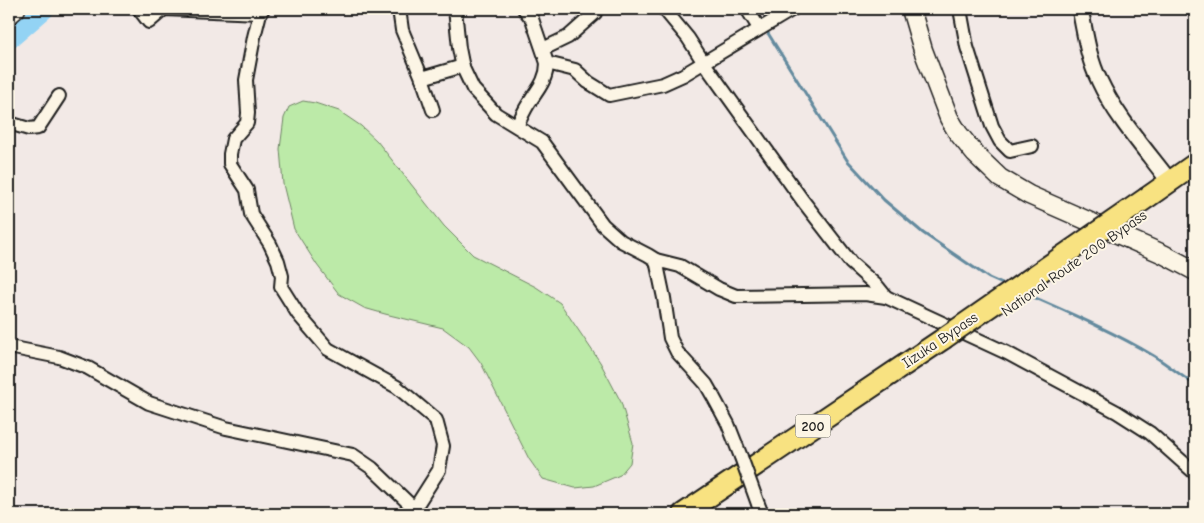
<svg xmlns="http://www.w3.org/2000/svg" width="1204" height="523" viewBox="0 0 1204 523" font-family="'Comic Neue',sans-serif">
<rect width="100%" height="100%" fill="#f2e9e6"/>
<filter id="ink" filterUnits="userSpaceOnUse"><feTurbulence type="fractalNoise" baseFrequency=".02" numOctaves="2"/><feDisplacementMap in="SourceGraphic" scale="10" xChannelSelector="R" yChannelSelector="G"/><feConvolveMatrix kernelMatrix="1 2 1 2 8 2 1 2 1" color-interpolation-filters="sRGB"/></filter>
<g filter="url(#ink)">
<polygon fill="#bceaa8" stroke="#6c8362" points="303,101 315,103 339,111 361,126 377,141 444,226 473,255 536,287 560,303 600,362 621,402 633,443 630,463 620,475 594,486 575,488 543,479 529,459 481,363 469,347 443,328 385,314 364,308 339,294 317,265 294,229 283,184 280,149 284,118 289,107"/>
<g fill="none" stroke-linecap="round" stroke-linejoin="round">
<g stroke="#638a9e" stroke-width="3">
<polyline points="766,30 847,160 884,200 923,233 989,278 1007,286"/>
<path d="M 1022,292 C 1067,312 1112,331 1154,356 C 1168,365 1182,376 1195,385"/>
</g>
<polyline stroke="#93d3f4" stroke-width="19" points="9,40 45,9"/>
<defs>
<g id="minor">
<polyline points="139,9 149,22 164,9 260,13"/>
<polyline points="263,9 260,13 254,37 246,80 248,113 247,123 233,139 230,154 230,164 247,190 251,214 270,244 278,261 282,276 281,287 298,314 328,349 397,387 436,420 443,446 439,470 411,514"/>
<polyline points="399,9 402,30 422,78 463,66"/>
<polyline points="455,9 459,48 463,68 473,89 496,114 542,142 603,225 621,241 648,255 656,260 680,266 719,289 736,296 865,294 886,297 1007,353 1117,412 1150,433 1195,473"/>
<polyline points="524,9 532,19 547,63 575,70 588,82 609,95 663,84 683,75 793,9"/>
<polyline points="664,9 688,38 704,63 803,201 851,263 878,287 886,297"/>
<polyline points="747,9 759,28"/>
<polyline points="960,9 967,47 992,126 1000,141 1010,151 1032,146"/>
<polyline points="543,49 568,37 595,13"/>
<polyline points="422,78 433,110"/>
<polyline points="9,123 29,129 38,128 59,96"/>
<path d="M 517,126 C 521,118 525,108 531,100 C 539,88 547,79 547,63"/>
<polyline points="656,260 664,298 670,338 677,352 706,384 714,398 728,424 741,457"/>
<polyline points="9,347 59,357 88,368 149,403 226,428 353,455 372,468 420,514"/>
<polyline points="758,504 762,514"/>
</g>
<path id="tertiary" d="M 1080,9 C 1085,32 1088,58 1099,80 C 1116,117 1145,149 1170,182"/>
<g id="secondary">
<polyline points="911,9 923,50 949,118 958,133 975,154 1000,178 1029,195 1163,254 1195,271"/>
<polyline points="9,15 16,9"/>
</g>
<g id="trunk">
<polyline points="1148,197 1195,164"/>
<polyline points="683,514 943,339"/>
</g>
</defs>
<use href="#minor" stroke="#1c1c1c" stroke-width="16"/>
<use href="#tertiary" stroke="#1c1c1c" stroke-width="19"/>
<use href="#secondary" stroke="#1c1c1c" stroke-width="21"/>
<use href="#trunk" stroke="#1c1c1c" stroke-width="24"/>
<use href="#minor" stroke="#fcf5e5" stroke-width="12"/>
<use href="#tertiary" stroke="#fcf5e5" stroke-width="15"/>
<use href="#secondary" stroke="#fcf5e5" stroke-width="18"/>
<use href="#trunk" stroke="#f8e281" stroke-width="20"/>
<defs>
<polyline id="minor-bridge" points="741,457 758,504"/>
<polyline id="trunk-bridge" points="943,339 1148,197"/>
</defs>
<use href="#minor-bridge" stroke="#1c1c1c" stroke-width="16" stroke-linecap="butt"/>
<use href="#trunk-bridge" stroke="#1c1c1c" stroke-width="24" stroke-linecap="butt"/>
<use href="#minor-bridge" stroke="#fcf5e5" stroke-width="12"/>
<use href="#trunk-bridge" stroke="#f8e281" stroke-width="20"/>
</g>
</g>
<g text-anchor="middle" stroke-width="4" stroke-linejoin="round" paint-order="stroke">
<rect fill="#fcf5e5" stroke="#5f5d58" stroke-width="1" x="795.5" y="414.5" width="35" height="23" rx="4"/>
<g font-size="14" font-weight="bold" fill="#1c1c1c">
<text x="813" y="431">200</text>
</g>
<g font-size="15" fill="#1c1c1c" stroke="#fcf5e5">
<text transform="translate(1074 263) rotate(-35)" y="5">National Route 200 Bypass</text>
<text transform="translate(940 340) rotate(-34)" y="5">Iizuka Bypass</text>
</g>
</g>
<rect width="1204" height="523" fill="none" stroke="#fcf5e5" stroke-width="30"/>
<rect x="15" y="15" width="1174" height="493" fill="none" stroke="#1c1c1c" stroke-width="2" filter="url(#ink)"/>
</svg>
